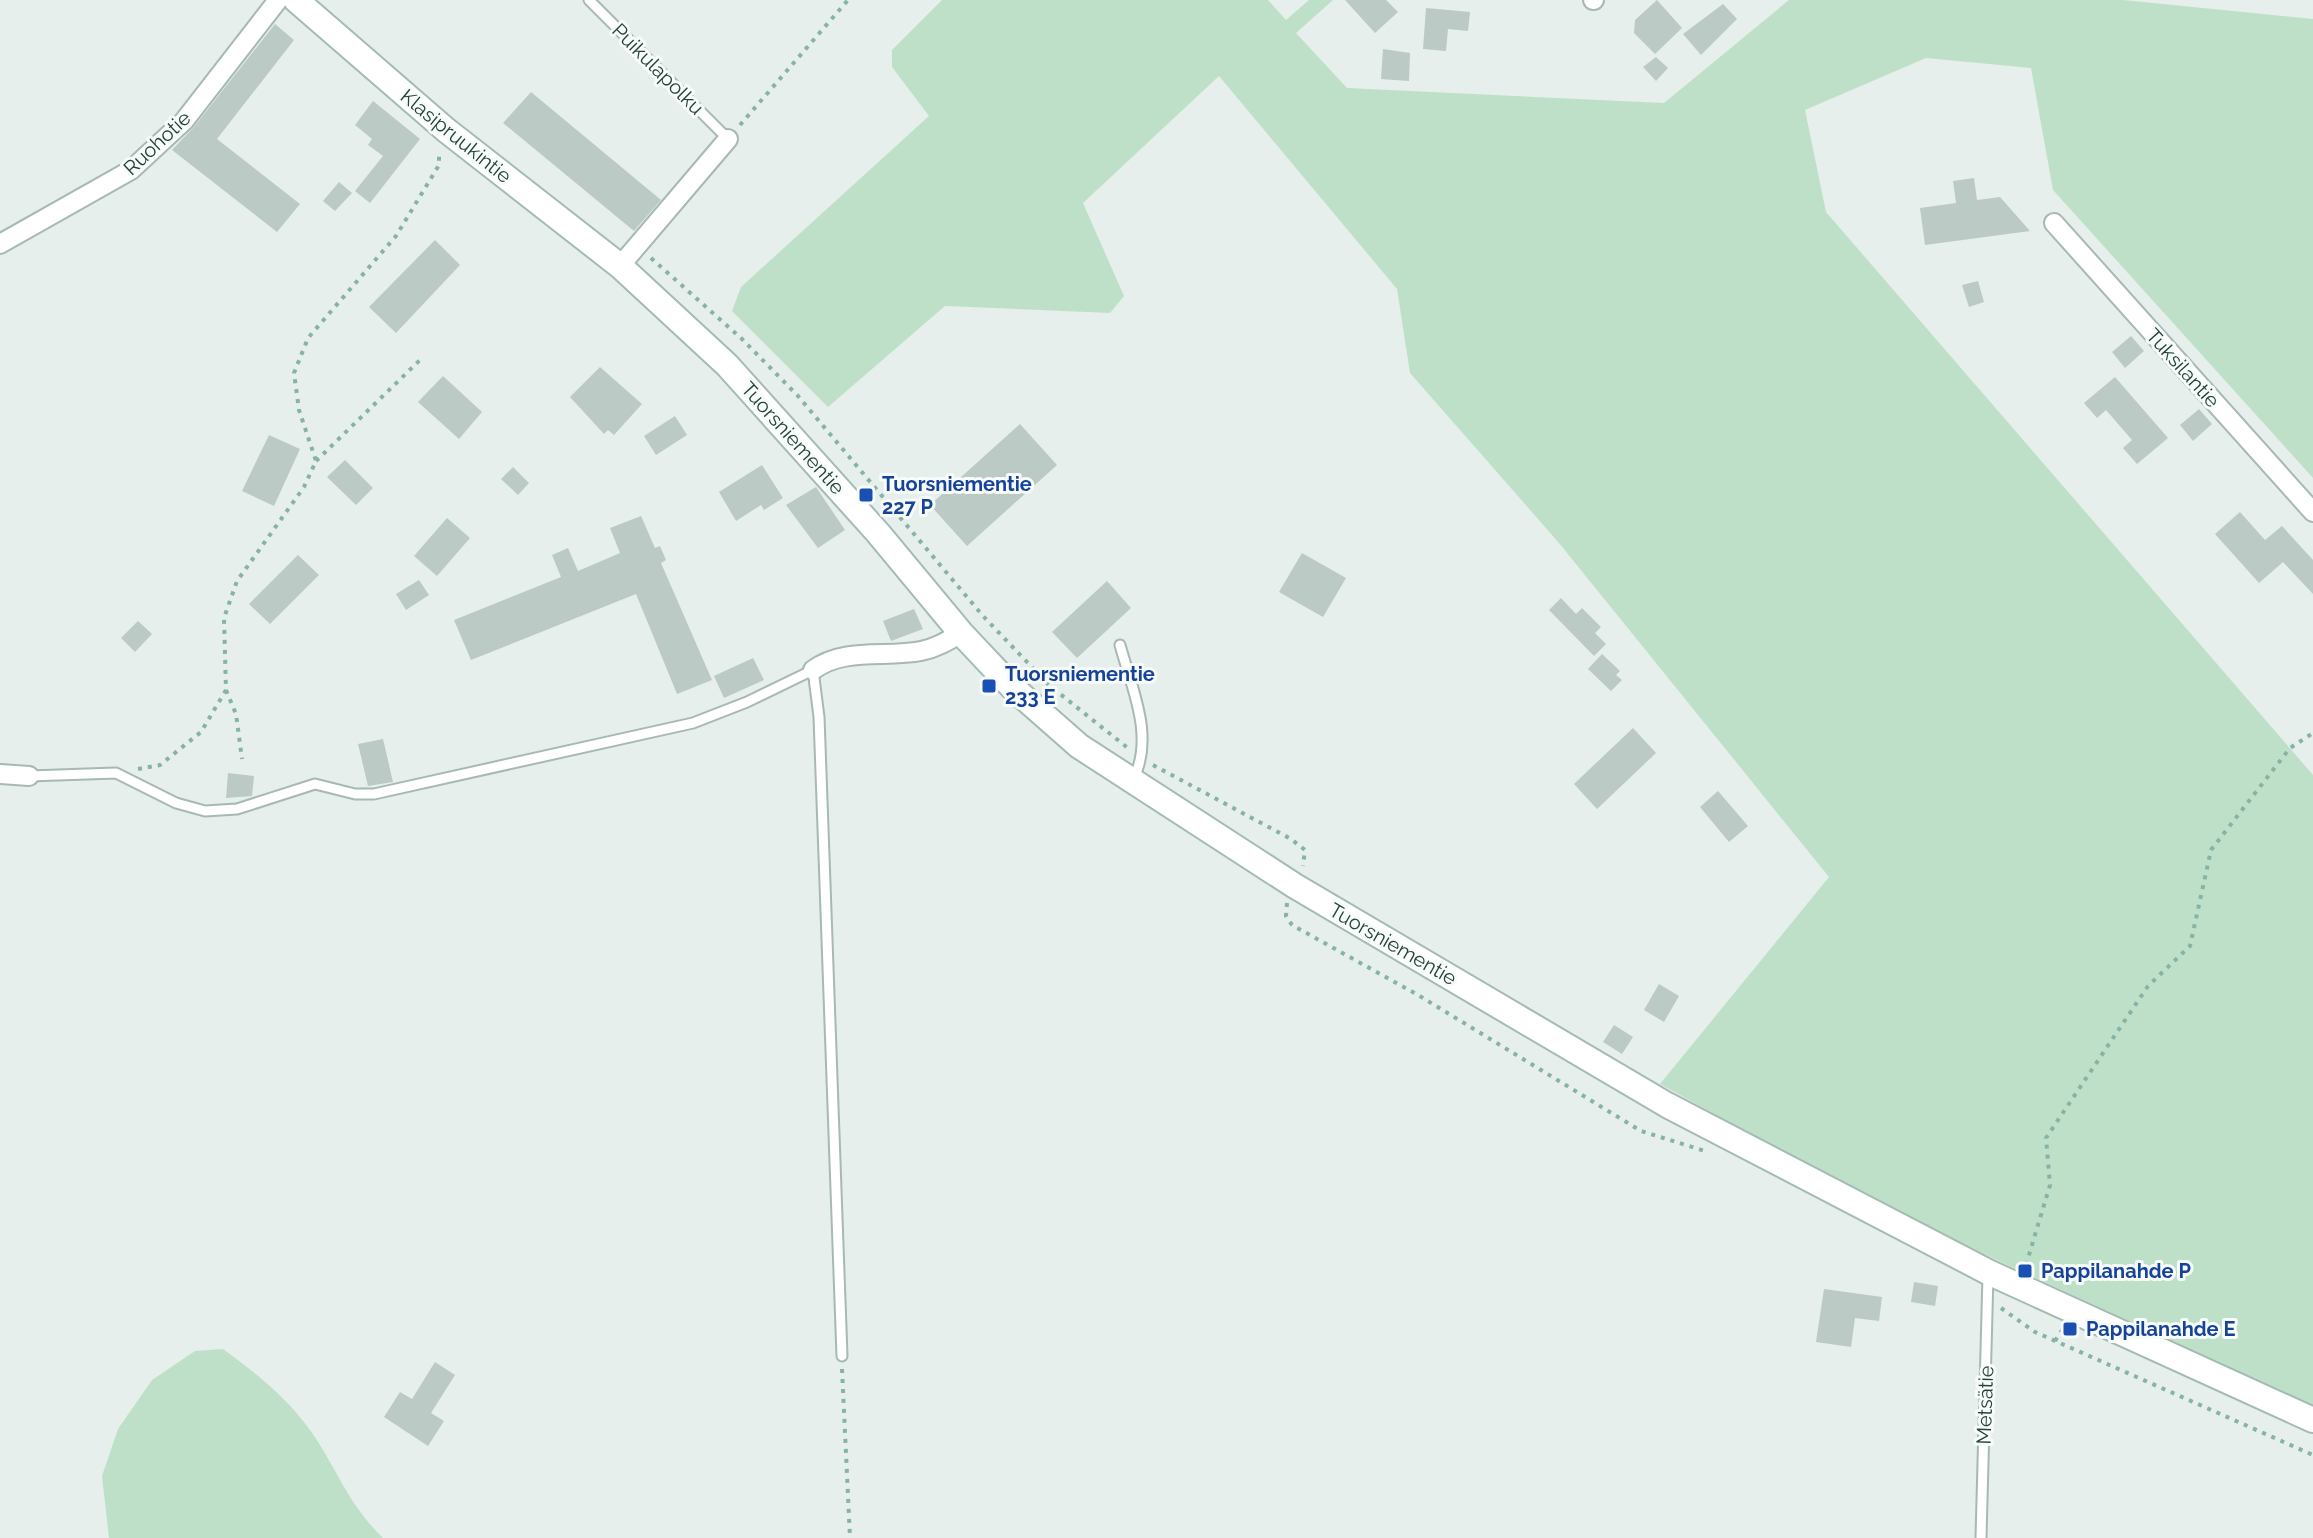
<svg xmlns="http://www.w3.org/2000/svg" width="2313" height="1538" viewBox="0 0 2313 1538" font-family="Raleway,sans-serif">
<rect width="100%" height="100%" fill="#e6efeb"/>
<g fill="#bfe0c8">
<polygon points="942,0 1268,0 1286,20 1309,0 1333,0 1296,33 1347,88 1664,103 1789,0 2123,0 2313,19 2313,478 2053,190 2031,68 1926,58 1805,110 1826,212 2313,775 2313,1409 1878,1204 1660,1084 1829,877 1559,543 1410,373 1397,289 1219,76 1083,203 1124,296 1110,313 945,306 828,407 732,311 741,287 929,116 892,67 892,50"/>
<path d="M 223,1349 C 256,1373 286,1397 310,1430 C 337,1468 347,1503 383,1538 L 109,1538 L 102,1476 L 118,1429 L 152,1380 L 195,1351 Z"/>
</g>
<g fill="#bbcac4">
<polygon points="1345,0 1386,0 1398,12 1375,33"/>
<polygon points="1657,0 1682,28 1655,54 1634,33 1635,20"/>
<polygon points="1723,4 1737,19 1701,55 1683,34"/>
<polygon points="1426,8 1470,12 1468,31 1448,29 1446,51 1423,49"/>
<polygon points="275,24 294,40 217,139 300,204 277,232 172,150 193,128"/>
<polygon points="1383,49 1410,53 1409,81 1381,79"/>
<polygon points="1656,57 1668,68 1656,81 1643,67"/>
<polygon points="531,92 661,200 634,231 503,123"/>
<polygon points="373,101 420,139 370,203 355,191 383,156 368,145 372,139 355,125"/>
<polygon points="1974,178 1977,200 2000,197 2030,231 1925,245 1920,208 1956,203 1953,181"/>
<polygon points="339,182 352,193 335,211 323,201"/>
<polygon points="435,240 460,265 396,333 369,307"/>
<polygon points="1978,281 1984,302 1969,307 1962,285"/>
<polygon points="2131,336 2144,351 2125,368 2112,352"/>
<polygon points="600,367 642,404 614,435 608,430 604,434 570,397"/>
<polygon points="443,376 482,412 459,439 418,402"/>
<polygon points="2115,377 2168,438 2137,464 2123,448 2132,440 2106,410 2097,418 2084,403"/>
<polygon points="2199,409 2212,424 2193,441 2180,425"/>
<polygon points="675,416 687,435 656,455 644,436"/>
<polygon points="1020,424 1057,465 967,546 930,505"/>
<polygon points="269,435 300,449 274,506 242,491"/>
<polygon points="345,460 373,488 356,505 327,477"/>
<polygon points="762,465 783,498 764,510 761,505 736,521 719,492"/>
<polygon points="513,467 529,483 518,495 501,479"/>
<polygon points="816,487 845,530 818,548 786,505"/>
<polygon points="2240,512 2265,540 2282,526 2313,560 2313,594 2283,562 2259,583 2215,534"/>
<polygon points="641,516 655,548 660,546 666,560 661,563 712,680 677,694 636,594 471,660 454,620 561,577 552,555 568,548 578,571 620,553 610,528"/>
<polygon points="447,518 470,538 437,576 414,556"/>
<polygon points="1302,553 1346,578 1323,617 1279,592"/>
<polygon points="298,555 319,575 270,624 249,604"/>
<polygon points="419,580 429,595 406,610 396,594"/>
<polygon points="1107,581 1131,608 1077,658 1052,632"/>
<polygon points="1561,598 1576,614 1582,608 1601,627 1595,633 1606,644 1594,656 1549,610"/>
<polygon points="914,609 923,629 891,641 883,621"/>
<polygon points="138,621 152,634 135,652 121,638"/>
<polygon points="1602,654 1620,671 1616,675 1622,680 1611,691 1588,669"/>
<polygon points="753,658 764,680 724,698 714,676"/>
<polygon points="1633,728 1656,753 1597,809 1574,784"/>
<polygon points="383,739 393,782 368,786 358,744"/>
<polygon points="228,773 254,776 252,796 226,798"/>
<polygon points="1718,791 1748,826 1729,842 1700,807"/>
<polygon points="1659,984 1679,996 1664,1022 1644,1010"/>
<polygon points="1614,1025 1633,1037 1622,1054 1603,1042"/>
<polygon points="1914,1282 1938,1286 1935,1306 1911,1302"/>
<polygon points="1824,1289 1882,1297 1879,1321 1855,1318 1851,1347 1816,1342"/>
<polygon points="435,1362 455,1375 431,1413 444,1421 428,1446 384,1417 400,1392 412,1399"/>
</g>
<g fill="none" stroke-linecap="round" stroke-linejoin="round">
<defs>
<g id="service">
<polyline points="589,0 728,139"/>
<path d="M 1120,645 C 1132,689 1155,737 1133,780"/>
<polyline points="29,776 116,773 176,803 205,811 237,809 315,784 355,794 374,794 693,723 747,702 813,670 819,717 842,1356"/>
<polyline points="1981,1538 1988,1275"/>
</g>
<g id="minor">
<polyline points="1593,0 1594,0"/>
<polyline points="2054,223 2313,512"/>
<polyline points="0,244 131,170 184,121 278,0"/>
<polyline points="620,266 728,139"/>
<path d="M 813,670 C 844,647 885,658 921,651 C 936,648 948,641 961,633"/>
<polyline points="0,774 29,776"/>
</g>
<polyline id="secondary" points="296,0 446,130 620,266 727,365 878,533 961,633 1012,687 1079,746 1295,886 1667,1105 1988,1272 2313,1420"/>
</defs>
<use href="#service" stroke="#a8b8b2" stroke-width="13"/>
<use href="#minor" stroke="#a8b8b2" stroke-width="22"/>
<use href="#secondary" stroke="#a4bbb3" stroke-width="28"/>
<g stroke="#86b3a5" stroke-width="4" stroke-dasharray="4 6" stroke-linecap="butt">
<polyline points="740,125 848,0"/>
<polyline points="651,258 742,339 798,396 983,616 1049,685 1129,749"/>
<polyline points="316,461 421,359"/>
<polyline points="226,690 236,714 242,759"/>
<polyline points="1153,765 1291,839 1305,850 1303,866"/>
<polyline points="138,769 160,765 201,732 226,690 224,618 237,581 304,487 316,461 299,410 294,373 308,338 396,236 439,165 439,152"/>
<polyline points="1287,903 1286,916 1292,925 1418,995 1641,1131 1708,1152"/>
<polyline points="2026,1265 2050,1185 2046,1138 2148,986 2190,946 2211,850 2290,748 2313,733"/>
<polyline points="2001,1308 2035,1332 2313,1455"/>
<polyline points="2055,1341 2064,1327"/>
<polyline points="842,1369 850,1538"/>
</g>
<use href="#service" stroke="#fff" stroke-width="9"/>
<use href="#minor" stroke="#fff" stroke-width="18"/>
<use href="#secondary" stroke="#fff" stroke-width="24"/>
</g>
<g fill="#1a4fb4" stroke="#f7fbf9" stroke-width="3">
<rect x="858" y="487" width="16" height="16" rx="4"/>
<rect x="981" y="678" width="16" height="16" rx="4"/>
<rect x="2017" y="1263" width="16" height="16" rx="4"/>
<rect x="2062" y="1321" width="16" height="16" rx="4"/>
</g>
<g text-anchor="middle" stroke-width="6" stroke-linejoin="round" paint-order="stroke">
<g font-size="20" fill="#24423a" stroke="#f7fbf9">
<text transform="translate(658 69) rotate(45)" y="7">Puikulapolku</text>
<text transform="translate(456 136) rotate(39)" y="7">Klasipruukintie</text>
<text transform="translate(157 143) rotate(-43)" y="7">Ruohotie</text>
<text transform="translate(2183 368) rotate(48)" y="7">Tuksilantie</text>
<text transform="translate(793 438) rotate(48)" y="7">Tuorsniementie</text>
<text transform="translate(1393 944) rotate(30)" y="7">Tuorsniementie</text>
<text transform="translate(1985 1405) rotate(-88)" y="7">Metsätie</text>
</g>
<g font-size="20" font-weight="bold" fill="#164399" stroke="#f7fbf9" text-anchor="start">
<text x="882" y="491">Tuorsniementie<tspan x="882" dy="23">227 P</tspan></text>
<text x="1005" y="681">Tuorsniementie<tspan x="1005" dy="23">233 E</tspan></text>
<text x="2041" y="1278">Pappilanahde P</text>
<text x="2086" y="1336">Pappilanahde E</text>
</g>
</g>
</svg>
